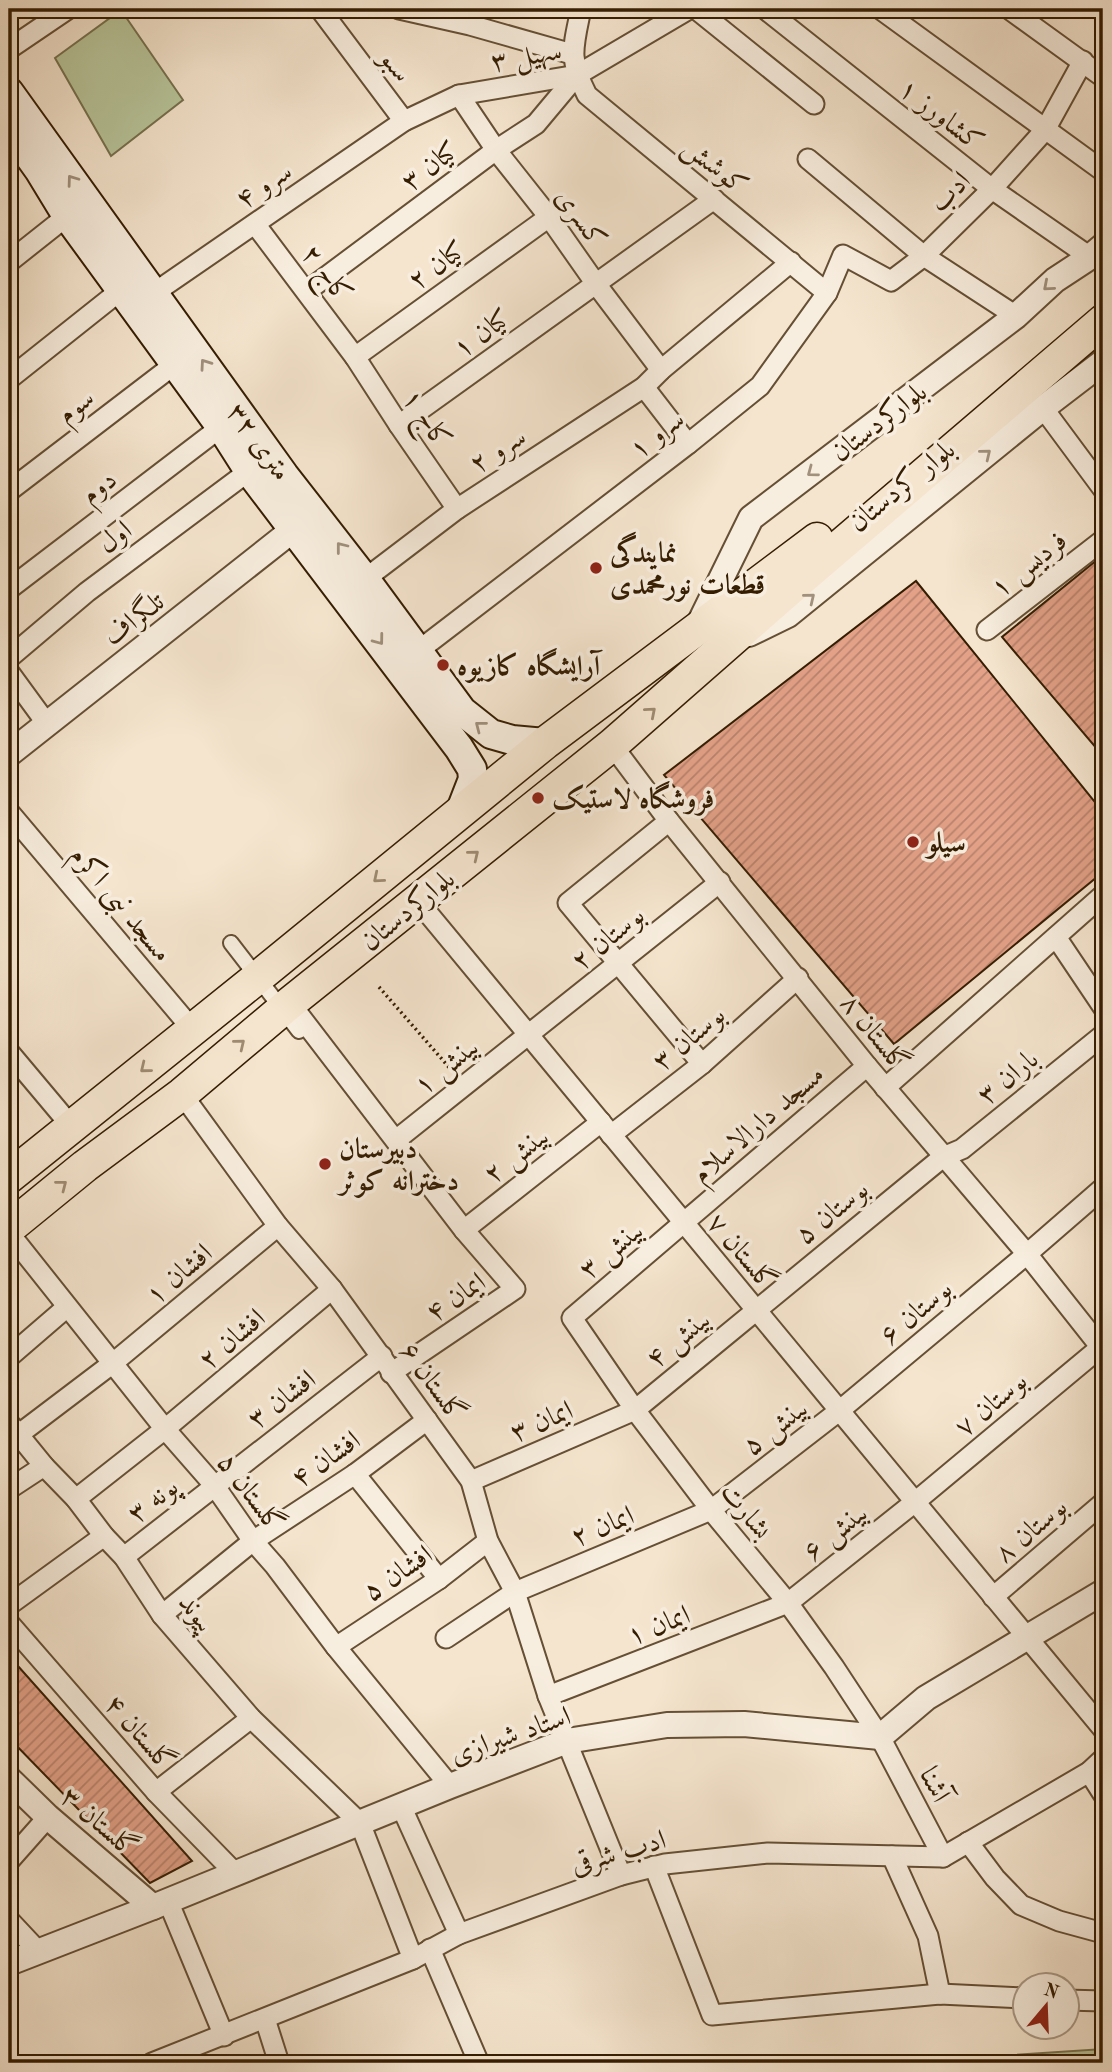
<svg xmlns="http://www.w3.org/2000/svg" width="1112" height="2072" viewBox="0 0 1112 2072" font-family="'Old Standard TT',Amiri,serif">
<defs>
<pattern id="building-hatch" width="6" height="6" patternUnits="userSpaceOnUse" patternTransform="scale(1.75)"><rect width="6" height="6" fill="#e3a188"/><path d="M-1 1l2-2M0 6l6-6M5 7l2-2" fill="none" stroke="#b9836d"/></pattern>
</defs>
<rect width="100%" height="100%" fill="#f5e5ce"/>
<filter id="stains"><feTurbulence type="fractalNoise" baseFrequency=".00286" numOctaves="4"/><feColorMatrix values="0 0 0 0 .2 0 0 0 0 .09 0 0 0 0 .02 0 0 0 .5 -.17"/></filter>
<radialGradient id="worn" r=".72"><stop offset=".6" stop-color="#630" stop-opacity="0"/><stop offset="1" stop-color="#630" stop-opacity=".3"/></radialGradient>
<g fill="#b8c59b" stroke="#76714e" stroke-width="2">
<polygon points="121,10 183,100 111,156 55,58"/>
<polygon points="1103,2049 1103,2063 968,2063 968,2058"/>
</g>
<g fill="url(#building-hatch)" stroke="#351d02" stroke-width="2">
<polygon points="1103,555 1103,756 1002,637"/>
<polygon points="916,581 1103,812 1103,872 894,1044 664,775"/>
<polygon points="9,1656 192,1861 150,1883 9,1738"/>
</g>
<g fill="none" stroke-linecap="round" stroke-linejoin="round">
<defs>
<polyline id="pedestrian" points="231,943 299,1031"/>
<g id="minor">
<polyline points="320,9 404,121"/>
<polyline points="399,9 470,25 572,54"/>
<path d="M 581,9 C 573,48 568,58 587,95 L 827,293"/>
<polyline points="696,9 814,104"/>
<polyline points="765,9 992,189 1090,257"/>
<polyline points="882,9 883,11 1103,171"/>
<polyline points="1009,9 1103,77"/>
<polyline points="9,49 68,9"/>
<polyline points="459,95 496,150 549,217 596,284 661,370"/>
<polyline points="808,159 924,256 1016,316"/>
<polyline points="255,224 355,357 399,425 457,509"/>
<polyline points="9,262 67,216"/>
<polyline points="307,291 496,150 536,124 577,75"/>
<polyline points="154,293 404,121 459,95 577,75 689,9"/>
<polyline points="355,357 549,217"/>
<polyline points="9,379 121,290"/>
<polyline points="644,387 688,444"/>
<polyline points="1043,408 1103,489"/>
<polyline points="399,425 714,199"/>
<polyline points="9,491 175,364"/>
<polyline points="365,579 457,509 644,387 661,370 791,262"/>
<polyline points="9,589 221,427"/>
<polyline points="987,630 1103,540"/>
<polyline points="418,651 688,444 760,386 827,293 843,255 891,281 924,256 992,189 1045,130 1083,61"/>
<polyline points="9,658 87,592 249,471"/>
<polyline points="9,672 47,724"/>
<polyline points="612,745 669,821 867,1066 1027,1254 1103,1350"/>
<polyline points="9,812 193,1030"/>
<polyline points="669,821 568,903 702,1064"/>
<polyline points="417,900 1103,1729"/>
<polyline points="1056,937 1103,1007"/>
<polyline points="290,1003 464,1230 515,1289 391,1373"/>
<polyline points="9,1052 72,1127"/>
<polyline points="867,1066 572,1318 635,1410 711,1510 788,1603 834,1667 880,1737 943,1857"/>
<polyline points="885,1088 1103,895"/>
<polyline points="182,1094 278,1226 332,1289 471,1481 488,1541 515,1592 548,1696 621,1875"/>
<polyline points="611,1135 702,1064 798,978"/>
<polyline points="396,1140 720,882"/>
<polyline points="464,1230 601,1122"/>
<polyline points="9,1233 165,1429 214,1485 253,1541 275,1566 336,1647 450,1786"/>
<polyline points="9,1357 67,1307"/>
<polyline points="9,1423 44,1466 76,1499 104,1536 124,1557 162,1615 251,1718 360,1823 413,1959"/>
<polyline points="18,1435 113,1363 278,1226"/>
<polyline points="355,1474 439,1579"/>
<polyline points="471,1481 635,1410 943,1157 962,1149 1103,1035"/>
<polyline points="9,1489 44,1466"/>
<polyline points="76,1499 165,1429 332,1289"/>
<polyline points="124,1557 382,1356"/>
<polyline points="993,1597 1103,1503"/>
<polyline points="9,1605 104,1536"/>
<polyline points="162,1615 253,1541 355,1474 427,1420"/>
<polyline points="9,1623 156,1792 236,1874"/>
<polyline points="446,1638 515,1592 711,1510 839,1411 1027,1254 1103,1188"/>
<polyline points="336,1647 439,1579 488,1541"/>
<polyline points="548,1696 788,1603 915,1502 1101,1347"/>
<polyline points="1089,1772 1103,1794"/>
<polyline points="156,1792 251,1718"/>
<polyline points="401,1806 459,1934"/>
<polyline points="968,1842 995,1878 1021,1905 1059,1921 1103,1933"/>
<polyline points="892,1856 928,1936 940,1994"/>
<polyline points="9,1861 48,1817"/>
<polyline points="654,1866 712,2015 940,1994 1024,1998"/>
<polyline points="168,1901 224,2036"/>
<polyline points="9,1920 39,1952"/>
<polyline points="430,1949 478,2061"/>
<polyline points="1066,2000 1103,2001"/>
<polyline points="265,2019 279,2063"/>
<polyline points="152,2063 413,1959 459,1934 621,1875 665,1864 768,1853 943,1857 1089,1772 1103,1759"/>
</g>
<g id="tertiary">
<polyline points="698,626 751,518 1016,316 1055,280 1090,257 1103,246"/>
<polyline points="749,634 788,615 1043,408 1103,362"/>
<polyline points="9,754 294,529"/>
<polyline points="9,1779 48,1817 153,1907"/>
<polyline points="9,1963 153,1907 450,1786 567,1741 667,1725 744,1724 880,1737 926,1698 1103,1592"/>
</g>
<g id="secondary">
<polyline points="9,92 284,475 365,579 462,711 491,734 512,740 545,743"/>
<polyline points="9,128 39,170 67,216 221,427 249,471 459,748 472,769 473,779 461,810"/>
</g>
<g id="primary">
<polyline points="9,1177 257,978 545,743 817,539"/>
<polyline points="9,1228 85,1166 182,1094 290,1003 612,745 799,581 1103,321"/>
</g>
</defs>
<use href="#pedestrian" stroke="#654f35" stroke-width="18"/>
<use href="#minor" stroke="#654f35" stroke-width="23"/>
<use href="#tertiary" stroke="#654f35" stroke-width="28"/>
<use href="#secondary" stroke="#351d02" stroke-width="32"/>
<use href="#primary" stroke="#351d02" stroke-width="35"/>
<polyline stroke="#351d02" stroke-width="3.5" stroke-dasharray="2 3.5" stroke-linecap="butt" points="379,987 454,1073"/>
<use href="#pedestrian" stroke="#f8eedf" stroke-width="14"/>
<use href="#minor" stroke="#f8eedf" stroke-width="19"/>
<use href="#tertiary" stroke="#f8eedf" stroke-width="24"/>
<use href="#secondary" stroke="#f8eedf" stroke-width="28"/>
<use href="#primary" stroke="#f5e5ce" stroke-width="32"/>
</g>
<defs><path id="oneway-chevron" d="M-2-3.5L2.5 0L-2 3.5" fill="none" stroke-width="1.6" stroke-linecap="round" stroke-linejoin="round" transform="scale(1.75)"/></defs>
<g stroke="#a0907c">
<use href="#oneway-chevron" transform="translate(72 180) rotate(-126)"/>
<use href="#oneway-chevron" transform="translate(1048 286) rotate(139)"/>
<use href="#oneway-chevron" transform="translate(205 364) rotate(-125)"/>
<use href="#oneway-chevron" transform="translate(986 454) rotate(-39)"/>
<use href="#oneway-chevron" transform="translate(812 472) rotate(143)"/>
<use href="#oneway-chevron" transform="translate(341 547) rotate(-128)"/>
<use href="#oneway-chevron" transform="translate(810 598) rotate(-39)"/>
<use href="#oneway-chevron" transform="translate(379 640) rotate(53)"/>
<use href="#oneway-chevron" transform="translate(480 726) rotate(-142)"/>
</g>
<g stroke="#9f8b72">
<use href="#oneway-chevron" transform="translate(651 712) rotate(-41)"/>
<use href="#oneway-chevron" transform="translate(474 855) rotate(-39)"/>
<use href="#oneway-chevron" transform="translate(378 878) rotate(140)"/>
<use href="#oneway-chevron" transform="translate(240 1044) rotate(-39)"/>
<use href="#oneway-chevron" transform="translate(145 1068) rotate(141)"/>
<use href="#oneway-chevron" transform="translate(62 1185) rotate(-38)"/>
</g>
<g fill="#8f2418" stroke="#f8eedf" stroke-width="2.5">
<circle cx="596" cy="568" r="7"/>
<circle cx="443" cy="665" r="7"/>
<circle cx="538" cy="798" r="7"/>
<circle cx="913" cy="842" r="7"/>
<circle cx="325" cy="1164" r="7"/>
</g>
<g text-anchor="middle" stroke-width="7" stroke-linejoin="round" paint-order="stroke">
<g font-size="28" fill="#351d02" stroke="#f8eedf">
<text transform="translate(526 55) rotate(-10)" y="10">سهیل ۳</text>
<text transform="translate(397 65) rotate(53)" y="10">سبو</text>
<text transform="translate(942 114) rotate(38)" y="10">کشاورز ۱</text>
<text transform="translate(429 165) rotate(-37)" y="10">کیان ۳</text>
<text transform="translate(716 165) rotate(39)" y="10">کوشش</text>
<text transform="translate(263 184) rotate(-34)" y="10">سرو ۴</text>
<text transform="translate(949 191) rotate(-45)" y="10">ادب</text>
<text transform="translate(582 217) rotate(54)" y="10">کسری</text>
<text transform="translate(436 264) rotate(-36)" y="10">کیان ۲</text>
<text transform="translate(328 273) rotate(53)" y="10">کاج ۲</text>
<text transform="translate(481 332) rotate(-36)" y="10">کیان ۱</text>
<text transform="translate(75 405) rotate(-37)" y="10">سوم</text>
<text transform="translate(428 418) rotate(56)" y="10">کاج ۱</text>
<text transform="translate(878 421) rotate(-37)" y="10">بلوارکردستان</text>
<text transform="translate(656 433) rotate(-38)" y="10">سرو ۱</text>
<text transform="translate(260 441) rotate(54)" y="10">۳۲ متری</text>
<text transform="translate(497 449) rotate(-33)" y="10">سرو ۲</text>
<text transform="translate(901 485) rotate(-39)" y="10">بلوار کردستان</text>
<text transform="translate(98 486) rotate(-37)" y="10">دوم</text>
<text transform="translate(114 536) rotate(-37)" y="10">اول</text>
<text transform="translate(1028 563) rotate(-38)" y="10">فردیس ۱</text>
<text transform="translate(133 618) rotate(-38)" y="10">تلگراف</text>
<text transform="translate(122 903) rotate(50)" y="10">مسجد نبی اکرم</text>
<text transform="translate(407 909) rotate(-39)" y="10">بلوارکردستان</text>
<text transform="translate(607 937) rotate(-39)" y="10">بوستان ۲</text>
<text transform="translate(876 1032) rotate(51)" y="10">گلستان ۸</text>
<text transform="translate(688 1037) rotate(-40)" y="10">بوستان ۳</text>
<text transform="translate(445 1065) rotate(-39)" y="10">بینش ۱</text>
<text transform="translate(1007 1076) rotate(-39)" y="10">باران ۳</text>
<text transform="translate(757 1123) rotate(-41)" y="10">مسجد دارالاسلام</text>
<text transform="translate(515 1154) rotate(-38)" y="10">بینش ۲</text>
<text transform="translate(831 1211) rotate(-39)" y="10">بوستان ۵</text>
<text transform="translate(610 1249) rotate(-40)" y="10">بینش ۳</text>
<text transform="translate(743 1251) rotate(50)" y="10">گلستان ۷</text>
<text transform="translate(178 1273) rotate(-40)" y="10">افشان ۱</text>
<text transform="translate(455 1296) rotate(-34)" y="10">ایمان ۴</text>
<text transform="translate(915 1311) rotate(-40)" y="10">بوستان ۶</text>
<text transform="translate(231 1338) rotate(-40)" y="10">افشان ۲</text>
<text transform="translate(677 1338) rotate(-40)" y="10">بینش ۴</text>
<text transform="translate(434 1381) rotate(54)" y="10">گلستان ۶</text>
<text transform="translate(281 1398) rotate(-37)" y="10">افشان ۳</text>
<text transform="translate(990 1403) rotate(-40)" y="10">بوستان ۷</text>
<text transform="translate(541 1420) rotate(-23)" y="10">ایمان ۳</text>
<text transform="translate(774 1426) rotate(-38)" y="10">بینش ۵</text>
<text transform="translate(325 1458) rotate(-35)" y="10">افشان ۴</text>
<text transform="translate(252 1492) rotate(53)" y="10">گلستان ۵</text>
<text transform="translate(152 1499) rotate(-38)" y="10">پونه ۳</text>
<text transform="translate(747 1510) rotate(51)" y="10">بشارت</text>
<text transform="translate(602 1525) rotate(-22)" y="10">ایمان ۲</text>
<text transform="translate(1030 1529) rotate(-40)" y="10">بوستان ۸</text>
<text transform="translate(834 1531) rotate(-39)" y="10">بینش ۶</text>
<text transform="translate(397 1572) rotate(-34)" y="10">افشان ۵</text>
<text transform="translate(198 1612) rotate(51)" y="10">پیوند</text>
<text transform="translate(658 1624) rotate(-21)" y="10">ایمان ۱</text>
<text transform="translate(141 1732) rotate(49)" y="10">گلستان ۴</text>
<text transform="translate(510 1734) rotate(-19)" y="10">استاد شیرازی</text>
<text transform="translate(936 1784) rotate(63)" y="10">آشنا</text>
<text transform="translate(100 1821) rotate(41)" y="10">گلستان ۳</text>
<text transform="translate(618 1851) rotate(-16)" y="10">ادب شرقی</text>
</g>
<g font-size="28" font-weight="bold" fill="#351d02" stroke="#f8eedf" text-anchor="start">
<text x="610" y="562">نمایندگی<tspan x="610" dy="32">قطعات نورمحمدی</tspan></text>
<text x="457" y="675">آرایشگاه کازیوه</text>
<text x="552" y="808">فروشگاه لاستیک</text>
<text x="927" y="852">سیلو</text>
<text x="339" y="1158">دبیرستان<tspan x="339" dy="32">دخترانه کوثر</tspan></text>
</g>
</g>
<rect width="1112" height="2072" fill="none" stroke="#f5e5ce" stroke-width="35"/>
<rect x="10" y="10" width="1091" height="2051" fill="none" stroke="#351d02" stroke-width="3.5"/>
<rect x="18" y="18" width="1077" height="2037" fill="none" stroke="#351d02" stroke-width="2"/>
<g transform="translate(1046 2006) rotate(19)"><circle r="33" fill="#f8eedf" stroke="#aa9a87" stroke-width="2"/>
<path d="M0-5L12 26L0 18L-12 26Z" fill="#8f2418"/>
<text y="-10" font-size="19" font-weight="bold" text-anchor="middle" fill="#351d02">N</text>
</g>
<rect width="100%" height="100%" filter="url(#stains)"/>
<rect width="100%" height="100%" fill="url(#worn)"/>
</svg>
